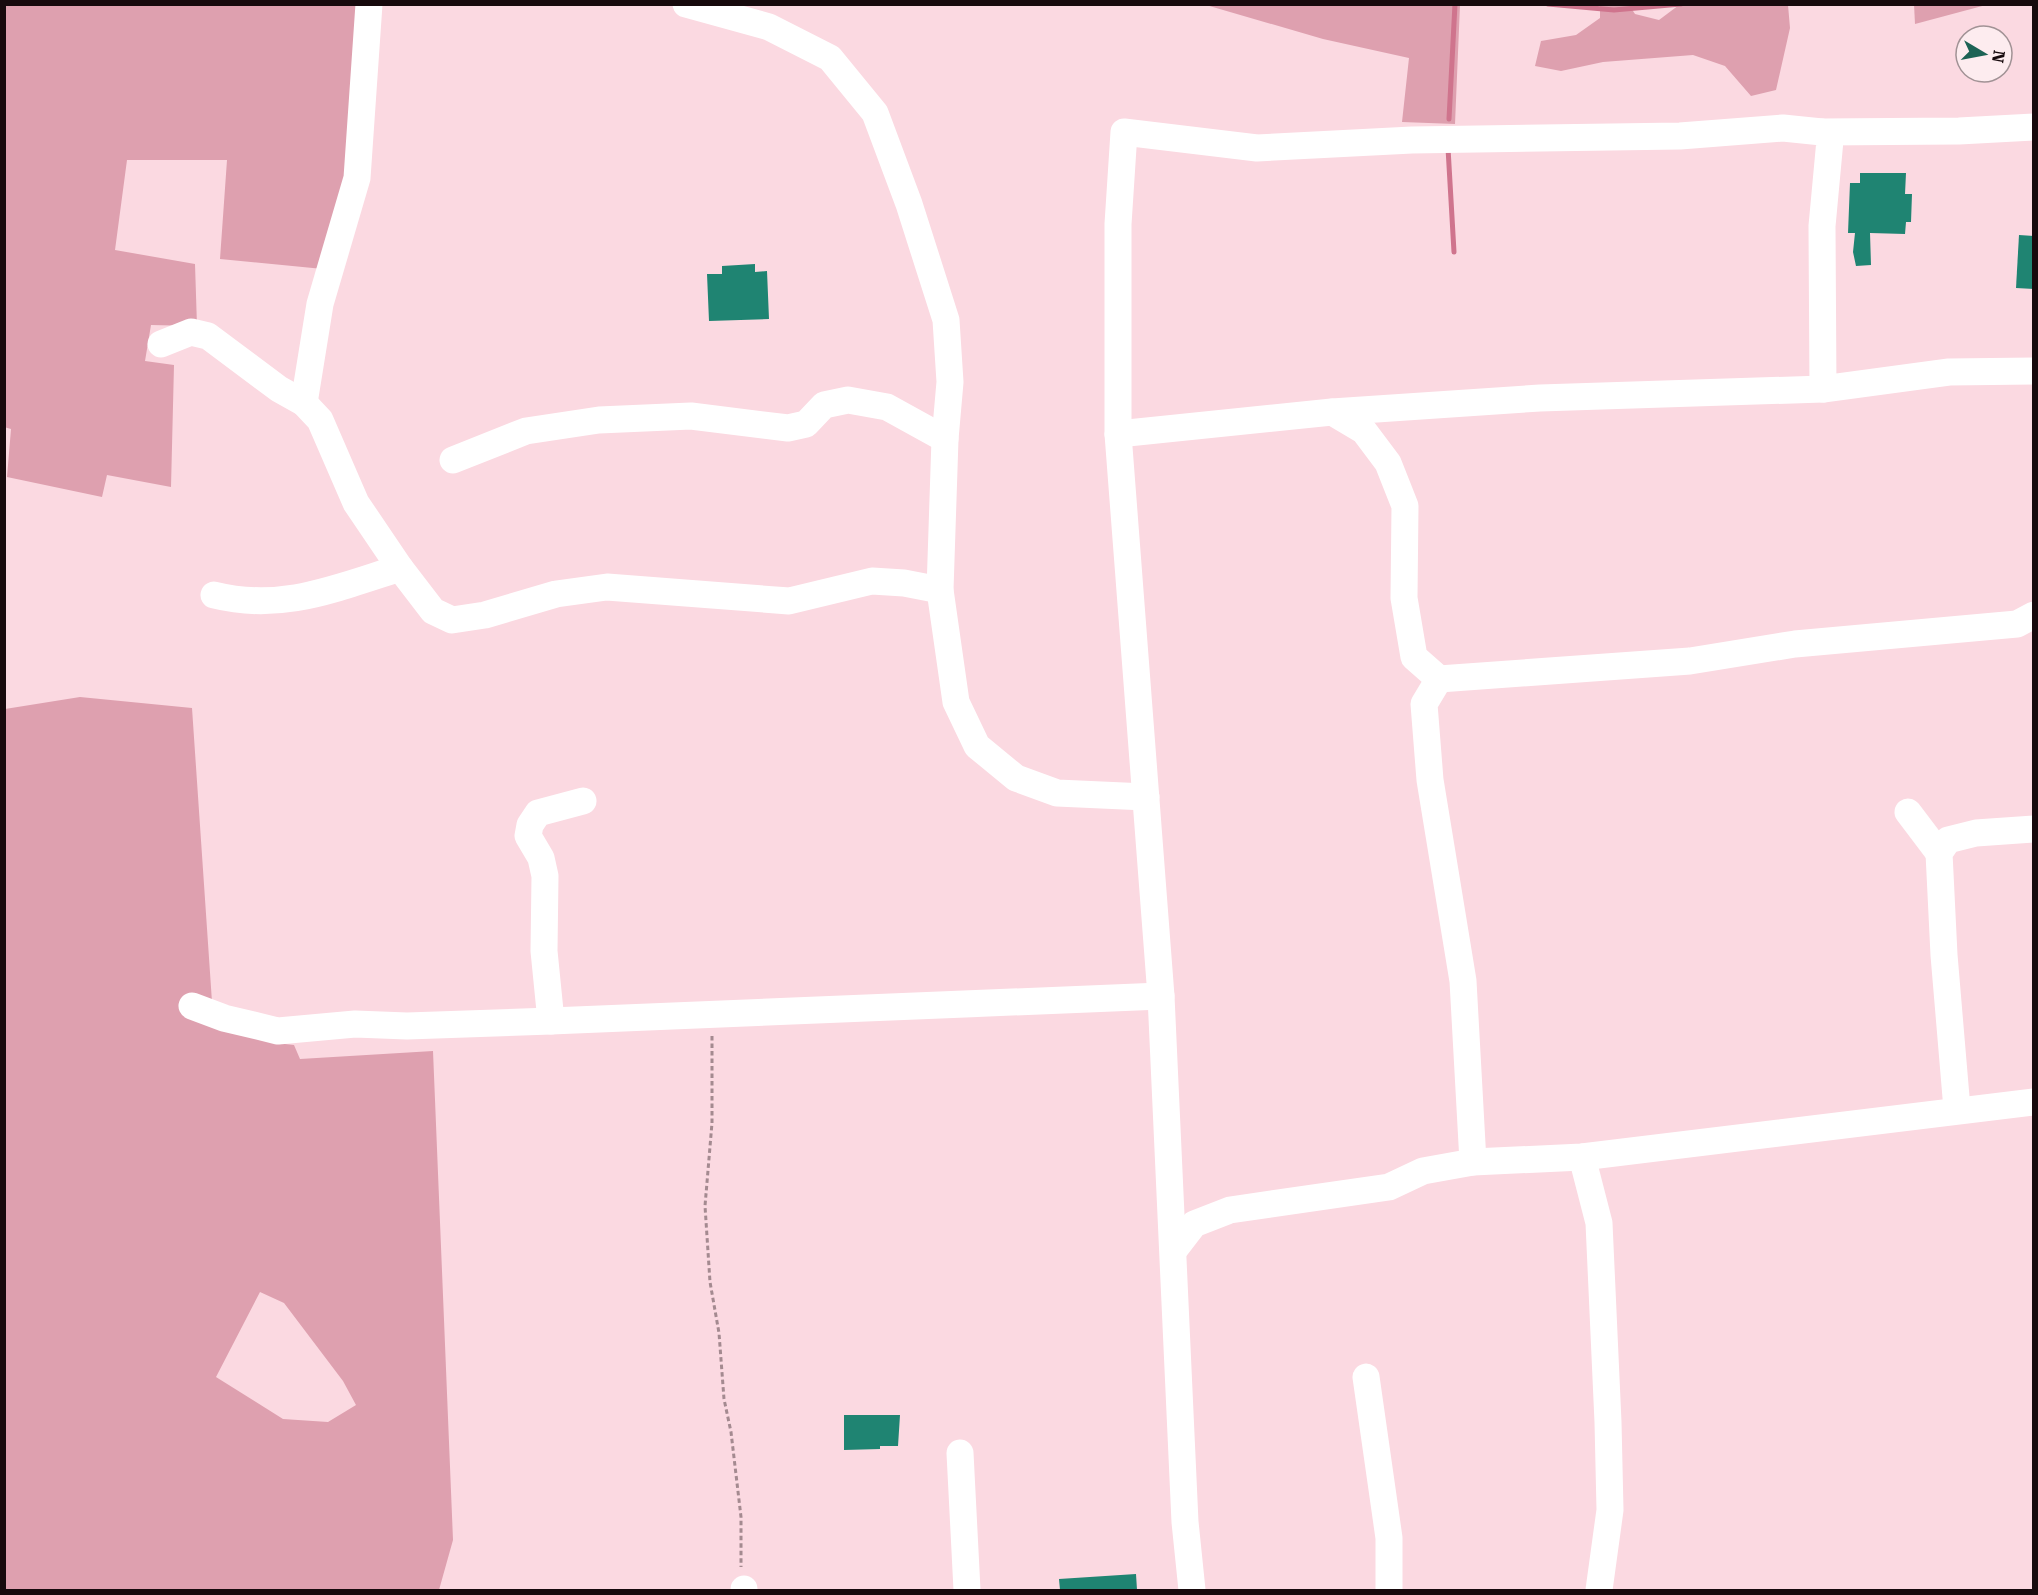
<svg xmlns="http://www.w3.org/2000/svg" width="2038" height="1595" viewBox="0 0 2038 1595" font-family="'Roboto Serif',serif">
<rect width="100%" height="100%" fill="#fbd9e1"/>
<g fill="#dea0af" fill-rule="evenodd">
<polygon points="1914,4 1986,4 1986,5 1915,24"/>
<polygon points="4,5 368,5 342,195 323,269 220,259 227,160 127,160 115,250 195,264 197,326 151,325 145,361 174,365 171,487 107,475 102,497 7,477 11,429 4,427"/>
<polygon points="1206,5 1460,5 1455,124 1402,122 1409,58 1323,39"/>
<polygon points="1600,5 1629,5 1635,14 1659,20 1679,5 1788,5 1790,28 1776,90 1751,96 1725,66 1693,55 1603,62 1561,71 1535,66 1541,41 1576,35 1600,18"/>
<path d="M 80,697 L 192,708 L 212,1002 L 276,1043 L 294,1045 L 300,1059 L 433,1051 L 453,1540 L 439,1590 L 5,1590 L 5,709 ZM 260,1292 L 284,1303 L 343,1381 L 356,1405 L 328,1422 L 283,1419 L 216,1377 Z"/>
</g>
<g fill="none" stroke-linecap="round" stroke-linejoin="round">
<g stroke="#cf748d" stroke-width="5">
<polyline points="1548,4 1614,10 1681,4"/>
<polyline points="1449,119 1455,4"/>
<polyline points="1448,148 1454,252"/>
</g>
</g>
<g fill="#1f8472">
<polygon points="1860,173 1906,173 1905,194 1912,194 1911,222 1906,222 1905,234 1870,233 1871,265 1856,266 1853,252 1855,233 1848,233 1850,183 1860,183"/>
<polygon points="2019,235 2034,236 2034,289 2016,288"/>
<polygon points="755,264 755,272 767,271 769,319 709,321 707,274 722,274 722,266"/>
<polygon points="844,1415 900,1415 898,1446 880,1446 880,1449 844,1450"/>
<polygon points="1136,1574 1137,1590 1060,1590 1059,1579"/>
</g>
<g fill="none" stroke-linecap="round" stroke-linejoin="round">
<polyline stroke="#a48a90" stroke-width="3" stroke-dasharray="4.5 3" stroke-linecap="butt" points="712,1036 712,1123 705,1206 710,1282 719,1333 724,1399 731,1432 741,1517 741,1567"/>
<g stroke="#fff" stroke-width="27">
<polyline points="686,4 769,27 830,58 875,113 909,204 946,320 950,382 945,439 940,590 956,702 977,746 1016,778 1057,793 1146,797"/>
<polyline points="1822,132 1959,131 2034,127"/>
<polyline points="161,344 191,332 208,336 279,389 304,403 320,420 356,503 400,568"/>
<polyline points="304,403 320,304 357,178 369,4"/>
<polyline points="1332,412 1364,431 1388,463 1405,506 1404,598 1414,657 1439,679 1690,661 1795,644 2017,624 2034,615"/>
<polyline points="1118,434 1332,412 1540,398 1823,389"/>
<polyline points="453,460 526,431 599,420 691,416 788,428 806,424 824,405 848,400 887,407 945,439"/>
<path d="M 214,595 C 282,612 336,588 400,568 L 433,611 L 452,620 L 485,615 L 556,594 L 607,587 L 789,601 L 872,581 L 904,583 L 940,590"/>
<polyline points="1439,679 1424,704 1430,780 1463,981 1473,1162"/>
<polyline points="583,801 538,813 530,825 528,836 541,858 545,876 544,951 551,1021 1161,996"/>
<polyline points="1908,812 1939,853"/>
<polyline points="192,1006 224,1018 278,1031 355,1024 407,1026 551,1021"/>
<polyline points="1957,1109 1944,955 1939,853 1948,840 1976,833 2034,829"/>
<polyline points="1582,1157 1599,1223 1608,1422 1610,1510 1599,1590"/>
<polyline points="1174,1250 1194,1224 1230,1210 1389,1187 1423,1171 1473,1162 1582,1157 2034,1102"/>
<polyline points="1366,1377 1389,1538 1389,1590"/>
<polyline points="960,1453 967,1590"/>
<polyline points="744,1589 744,1590"/>
<polyline points="1192,1590 1185,1522 1161,996 1118,434 1118,224 1124,132 1257,148 1412,140 1680,136 1783,128 1822,132 1830,140 1822,226 1823,389 1949,372 2034,371"/>
</g>
</g>
<rect width="2038" height="1595" fill="none" stroke="#170a0d" stroke-width="12"/>
<g transform="translate(1984 54) rotate(100)"><circle r="28" fill="#fdecef" stroke="#a19295" stroke-width="1.5"/>
<path d="M0-4.5L10 22L0 15L-10 22Z" fill="#1d6355"/>
<text y="-9" font-size="16" font-weight="bold" text-anchor="middle" fill="#170a0d">N</text>
</g>
</svg>
